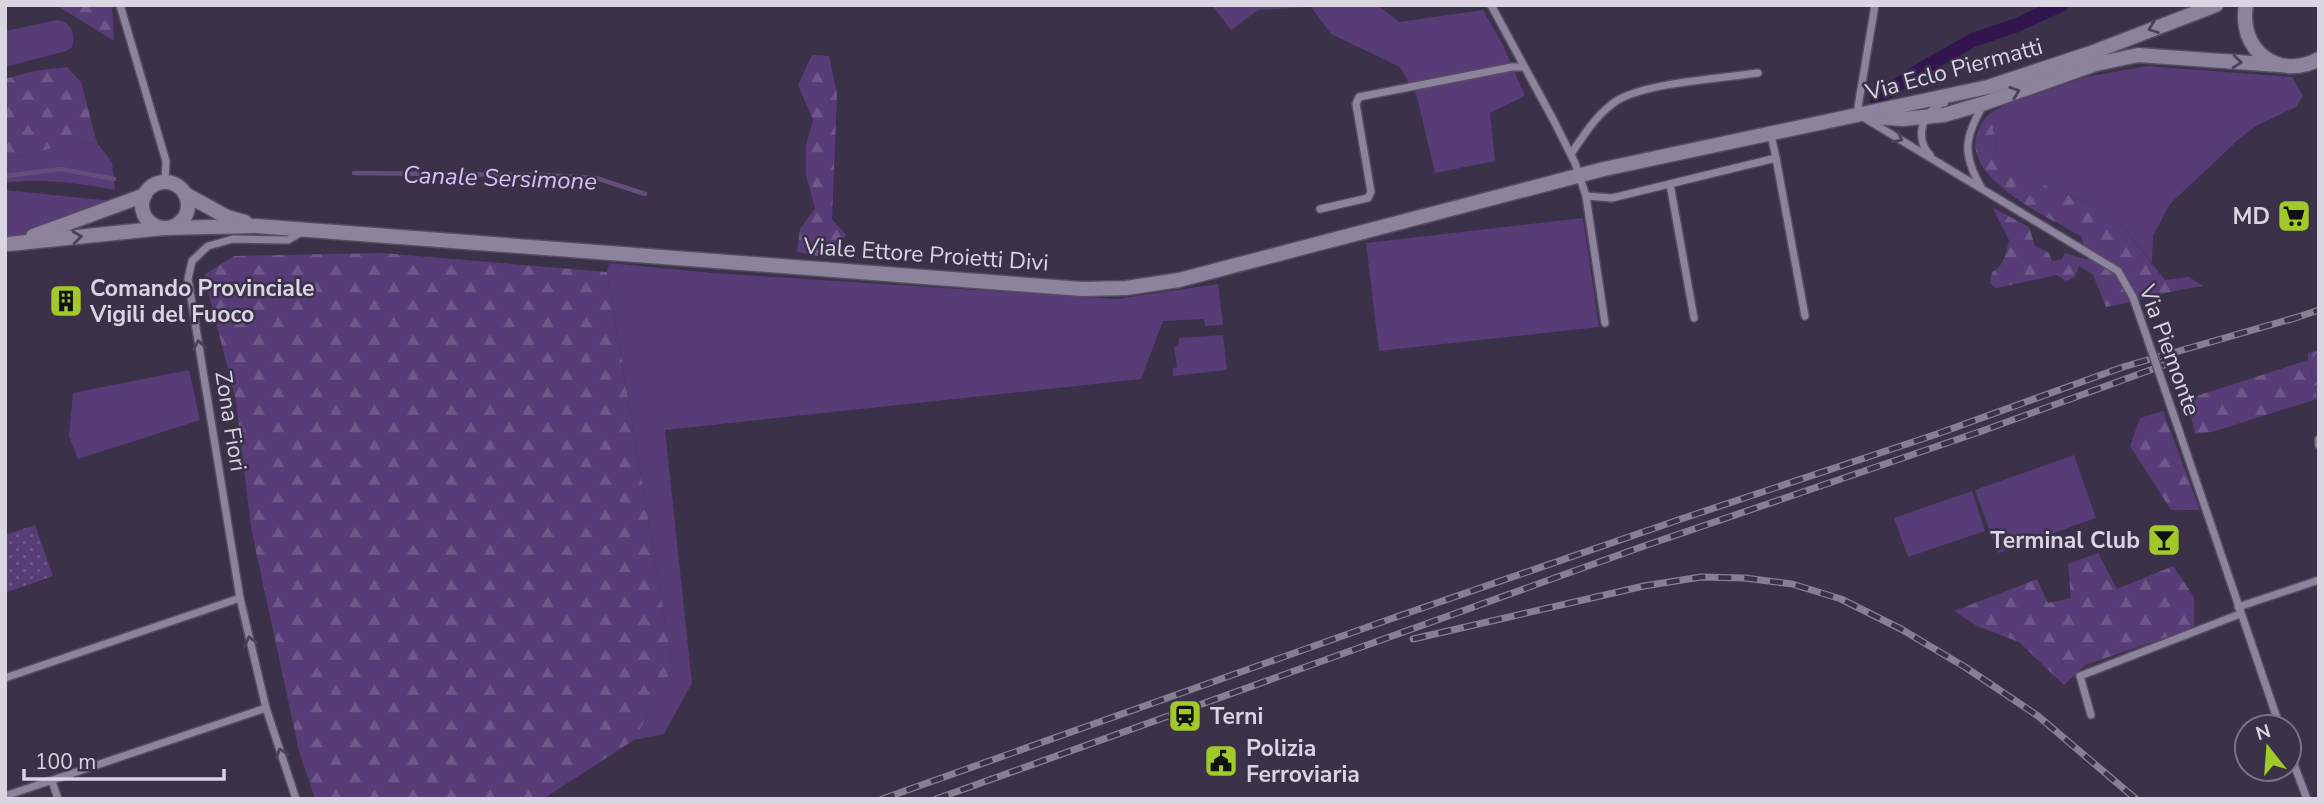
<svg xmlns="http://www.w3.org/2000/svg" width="2324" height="804" viewBox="0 0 2324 804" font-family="'Nunito Sans',sans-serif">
<defs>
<pattern id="forest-firs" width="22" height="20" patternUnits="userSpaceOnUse" patternTransform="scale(1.75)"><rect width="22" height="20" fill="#573c77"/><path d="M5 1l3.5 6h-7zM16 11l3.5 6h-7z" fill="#6f578a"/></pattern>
<pattern id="park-crowns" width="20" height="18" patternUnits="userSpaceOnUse" patternTransform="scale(1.75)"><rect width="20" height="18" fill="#573c77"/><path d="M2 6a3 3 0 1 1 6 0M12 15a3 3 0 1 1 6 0" fill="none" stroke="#6f578a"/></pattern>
<pattern id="garden-dots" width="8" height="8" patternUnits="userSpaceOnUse" patternTransform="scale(1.75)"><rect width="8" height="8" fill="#573c77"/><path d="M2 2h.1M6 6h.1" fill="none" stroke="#6f578a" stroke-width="1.8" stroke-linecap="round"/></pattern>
</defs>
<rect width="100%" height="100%" fill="#3b3148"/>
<g fill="#573c77">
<polygon points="1212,5 1378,5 1399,22 1483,10 1503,45 1525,96 1490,113 1495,161 1435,173 1417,97 1400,67 1331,34 1311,7 1258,10 1231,30"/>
<path d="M 57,20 C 72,22 75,33 72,47 L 66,51 L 5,67 L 5,31 Z"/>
<polygon points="2148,66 2292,77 2303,96 2296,107 2256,126 2239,139 2170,204 2153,236 2152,263 2112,213 2041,184 1997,152 1993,129 2007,104 2086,77"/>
<path d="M 77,142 L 97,143 L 112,162 L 115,190 C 79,183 41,178 5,183 L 5,160 Z"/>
<polygon points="5,190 113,201 49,227 5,241"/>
<polygon points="1583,218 1599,327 1379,351 1366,243"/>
<polygon points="609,263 712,273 1117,299 1218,284 1223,325 1205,326 1204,319 1163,321 1141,379 665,430 692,683 664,734 634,740 673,667 607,272"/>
<polygon points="1223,335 1227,370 1173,376 1173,368 1177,367 1174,347 1178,346 1179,338"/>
<polygon points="189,370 200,420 78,459 69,436 73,393"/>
<polygon points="2074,455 2096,518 1998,553 1975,490"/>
<polygon points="1972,491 1985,531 1908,557 1894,518"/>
</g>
<g fill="url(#forest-firs)">
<polygon points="56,5 112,5 114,41"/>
<polygon points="812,55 829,56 837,94 832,219 846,235 828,258 797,252 800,229 815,208 806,175 806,145 813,120 798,85"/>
<polygon points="67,67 81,82 97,143 77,142 5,160 5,79 34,71"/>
<path d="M 2007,104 L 1993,129 L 1997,152 L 2041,184 L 2112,213 L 2165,280 L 2189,277 L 2203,286 C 2170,290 2139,302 2106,307 L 2093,275 L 2079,266 L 2075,277 L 2066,281 L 2057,275 L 1996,288 L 1990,283 L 1992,272 C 2004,267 2006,252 2009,240 L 1992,207 L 2029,227 L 2035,246 L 2049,253 L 2052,261 L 2062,259 L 2065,253 L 2088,260 L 2081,236 C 2051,219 1967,181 1976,138 C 1980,119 1990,112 2007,104 Z"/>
<polygon points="382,253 607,272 673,667 634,740 543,799 315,799 299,751 251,528 236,401 204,275 234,256"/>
<polygon points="2308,360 2317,399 2212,432 2195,434 2187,399"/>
<polygon points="2163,411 2200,510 2171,510 2130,446 2140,418"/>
<polygon points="2098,553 2117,589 2173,566 2194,597 2194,628 2085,665 2064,685 2019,642 1977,626 1954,611 2037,579 2048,603 2071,598 2068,564"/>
</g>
<polygon fill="url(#park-crowns)" points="2319,350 2319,405 2308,360 2308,353"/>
<polygon fill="url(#garden-dots)" points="35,525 53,576 5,593 5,535"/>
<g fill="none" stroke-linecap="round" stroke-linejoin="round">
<g stroke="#644e7b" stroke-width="4.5">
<polyline points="354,173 543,175 596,178 645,194"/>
<polyline points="6,176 61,169 114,179"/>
</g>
<polyline stroke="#32144f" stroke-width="14" points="1877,99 1918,71 1973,40 2017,25 2061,5"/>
<defs>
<g id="minor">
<polyline points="120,5 166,161 165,182"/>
<polyline points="1491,5 1555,123 1575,163 1586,196 1612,198 1776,158 1771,135"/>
<polyline points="1875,5 1858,107 1861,116 2118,271 2133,297"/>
<path d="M 1571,154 C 1584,135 1597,113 1618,100 C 1647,83 1722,78 1758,73"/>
<path d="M 1930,155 C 1914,138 1922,110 1944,103"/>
<polyline points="1776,158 1805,316"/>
<polyline points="1670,184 1694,318"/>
<path d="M 1981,187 C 1962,154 1964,137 1984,104"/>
<polyline points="1586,196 1605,323"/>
<polyline points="1320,209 1368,198 1371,192 1356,104 1359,97 1512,67 1523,67"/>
<polyline points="2174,416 2280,727"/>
<polyline points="2319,439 2319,445"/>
<polyline points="2238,607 2319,580"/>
<polyline points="5,678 240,598"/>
<polyline points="2091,715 2080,676 2240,614"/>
<polyline points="2289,751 2307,799"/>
<polyline points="52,781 58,799"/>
<polyline points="5,796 266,708"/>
<polyline points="296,799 266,708 240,598 188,279 192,261 208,246 233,239 288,240 302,232"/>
</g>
<g id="secondary">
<path d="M 2246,5 C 2238,50 2278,81 2319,59"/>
<polyline points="1873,117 1903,119 1944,115 1985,103 2096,64 2138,55 2279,65"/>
<circle cx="165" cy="205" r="23"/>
<polyline points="185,194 227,217 245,222"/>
<polyline points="33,236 145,195"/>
<polyline points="9,244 164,228 256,226 1082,289 1126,288 1179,280 1604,169 1988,87 2091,53 2216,5"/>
</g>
</defs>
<use href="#minor" stroke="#564d61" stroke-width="10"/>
<use href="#secondary" stroke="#564d61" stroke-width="17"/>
<use href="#minor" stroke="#8d839d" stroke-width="7"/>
<use href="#secondary" stroke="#8d839d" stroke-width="14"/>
<defs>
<g id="rail">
<polyline points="2289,320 2319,310"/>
<polyline points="1413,639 1644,586 1701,577 1745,578 1792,584 1841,599 1901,629 1965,667 2038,716 2136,799"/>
<polyline points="882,799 1396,617 1684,518 1937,434 2123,367 2298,317"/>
<polyline points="936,799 1644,546 1982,431 2164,365"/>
</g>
</defs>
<use href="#rail" stroke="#877f92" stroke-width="7"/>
<use href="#rail" stroke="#3b3148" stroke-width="4.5" stroke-dasharray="13" stroke-linecap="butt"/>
<defs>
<polyline id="minor-bridge" points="2133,297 2174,416"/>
</defs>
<use href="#minor-bridge" stroke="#564d61" stroke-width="10" stroke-linecap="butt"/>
<use href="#minor-bridge" stroke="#8d839d" stroke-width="7"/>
</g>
<defs><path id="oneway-chevron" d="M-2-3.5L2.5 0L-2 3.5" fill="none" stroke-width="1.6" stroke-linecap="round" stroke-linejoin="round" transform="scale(1.75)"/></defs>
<g stroke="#4b4159">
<use href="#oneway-chevron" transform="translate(2153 28) rotate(160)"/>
<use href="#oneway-chevron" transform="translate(2237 62) rotate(5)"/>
<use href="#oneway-chevron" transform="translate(2015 92) rotate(-19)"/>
<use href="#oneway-chevron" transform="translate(1898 138) rotate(30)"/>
<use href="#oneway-chevron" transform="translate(77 237) rotate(-6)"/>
<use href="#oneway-chevron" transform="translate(199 345) rotate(-99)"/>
<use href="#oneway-chevron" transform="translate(250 641) rotate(-104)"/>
<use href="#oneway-chevron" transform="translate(281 753) rotate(-108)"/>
</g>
<defs>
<symbol id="supermarket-square" viewBox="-11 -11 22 22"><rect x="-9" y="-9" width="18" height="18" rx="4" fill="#a1c929" stroke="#3b3148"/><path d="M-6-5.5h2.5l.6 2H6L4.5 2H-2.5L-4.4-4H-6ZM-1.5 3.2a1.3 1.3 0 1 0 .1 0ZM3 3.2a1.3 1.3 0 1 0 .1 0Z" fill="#111"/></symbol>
<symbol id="building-square" viewBox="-11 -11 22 22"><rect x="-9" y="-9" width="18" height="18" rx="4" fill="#a1c929" stroke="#3b3148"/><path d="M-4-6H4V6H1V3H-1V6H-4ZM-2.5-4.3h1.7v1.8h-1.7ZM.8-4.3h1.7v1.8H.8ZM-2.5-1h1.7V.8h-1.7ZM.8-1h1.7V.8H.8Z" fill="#111"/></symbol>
<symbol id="bar-square" viewBox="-11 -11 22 22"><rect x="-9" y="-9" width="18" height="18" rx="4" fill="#a1c929" stroke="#3b3148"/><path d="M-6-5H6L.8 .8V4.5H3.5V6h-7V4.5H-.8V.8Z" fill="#111"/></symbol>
<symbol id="station-square" viewBox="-11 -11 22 22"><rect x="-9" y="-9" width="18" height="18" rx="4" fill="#a1c929" stroke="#3b3148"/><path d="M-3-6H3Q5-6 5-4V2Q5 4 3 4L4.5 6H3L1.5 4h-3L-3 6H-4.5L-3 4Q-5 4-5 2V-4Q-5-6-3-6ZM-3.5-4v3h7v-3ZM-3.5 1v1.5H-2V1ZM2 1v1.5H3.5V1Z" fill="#111"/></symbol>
<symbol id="civic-square" viewBox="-11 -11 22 22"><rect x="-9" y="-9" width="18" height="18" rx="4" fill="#a1c929" stroke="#3b3148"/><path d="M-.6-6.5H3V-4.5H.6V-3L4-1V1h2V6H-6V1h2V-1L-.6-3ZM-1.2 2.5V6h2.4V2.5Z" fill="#111"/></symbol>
</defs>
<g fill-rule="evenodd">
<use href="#supermarket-square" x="2275" y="197" width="38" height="38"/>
<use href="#building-square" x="47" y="282" width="38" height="38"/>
<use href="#bar-square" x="2145" y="521" width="38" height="38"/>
<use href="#station-square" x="1166" y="697" width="38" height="38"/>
<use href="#civic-square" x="1202" y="742" width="38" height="38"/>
</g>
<g text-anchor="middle" stroke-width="5" stroke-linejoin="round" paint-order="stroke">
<g font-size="23" fill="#dad4e3" stroke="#3b3148">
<text transform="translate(1954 69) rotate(-15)" y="8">Via Eclo Piermatti</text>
<text transform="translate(926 254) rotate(4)" y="8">Viale Ettore Proietti Divi</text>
<text transform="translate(2170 350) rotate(70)" y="8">Via Piemonte</text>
<text transform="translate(231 421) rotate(81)" y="8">Zona Fiori</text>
</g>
<g font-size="23" font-weight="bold" fill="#dad4e3" stroke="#3b3148" text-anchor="start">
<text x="2270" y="224" text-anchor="end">MD</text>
<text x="90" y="296">Comando Provinciale<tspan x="90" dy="26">Vigili del Fuoco</tspan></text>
<text x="2140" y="548" text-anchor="end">Terminal Club</text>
<text x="1210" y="724">Terni</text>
<text x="1246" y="756">Polizia<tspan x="1246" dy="26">Ferroviaria</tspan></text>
</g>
<g font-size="24" font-style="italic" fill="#d7c0f8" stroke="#3b3148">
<text transform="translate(500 178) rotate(2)" y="8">Canale Sersimone</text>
</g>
</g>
<rect width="2324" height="804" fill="none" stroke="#dad4e3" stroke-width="14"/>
<g transform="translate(2268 748) rotate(343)"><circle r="33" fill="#3b3148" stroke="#7b7286" stroke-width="2"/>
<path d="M0-5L12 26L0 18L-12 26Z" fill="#a1c929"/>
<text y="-10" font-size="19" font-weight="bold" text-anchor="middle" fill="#dad4e3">N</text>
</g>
<path d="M24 769v10h200v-10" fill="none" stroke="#dad4e3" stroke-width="3.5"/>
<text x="35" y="769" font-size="21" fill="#dad4e3" stroke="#3b3148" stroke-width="5" paint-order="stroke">100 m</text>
</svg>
